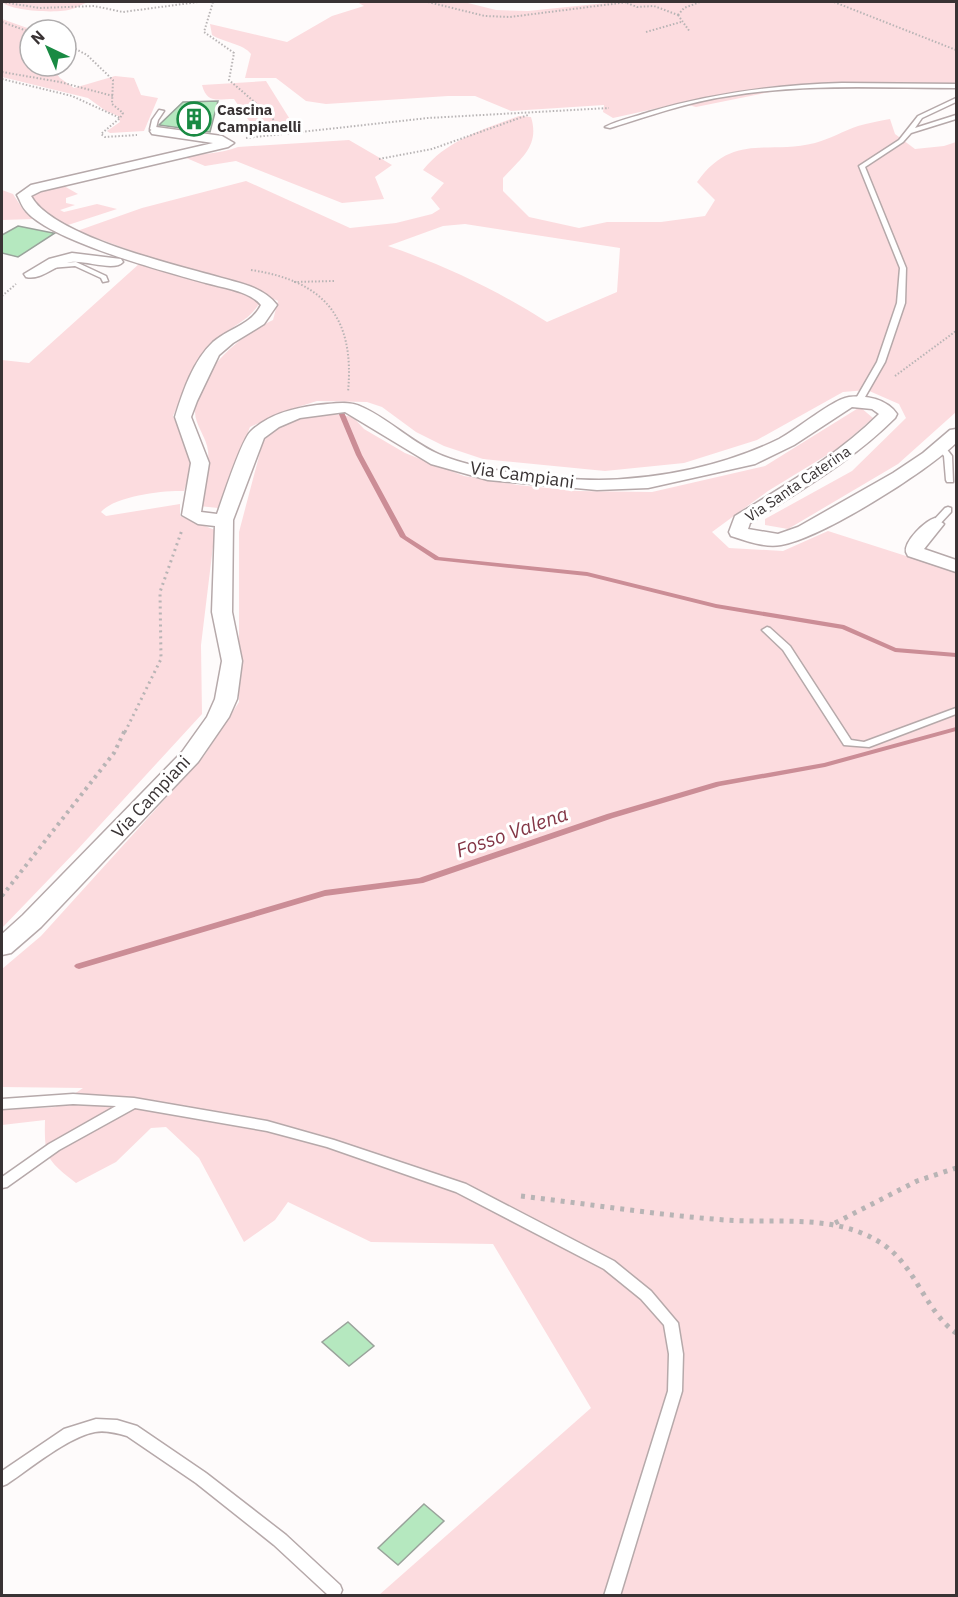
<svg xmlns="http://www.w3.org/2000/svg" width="958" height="1597" viewBox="0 0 958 1597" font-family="'IBM Plex Sans',sans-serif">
<rect width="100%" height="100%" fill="#fefbfb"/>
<g fill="#fcdcdf" fill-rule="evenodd">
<path d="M 2,2 L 90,2 C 83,3 79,7 72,9 C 59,14 10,11 2,2 Z"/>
<path d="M 357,2 L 464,2 L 496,10 L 528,11 L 616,2 L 956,2 L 956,84 L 819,83 L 768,87 L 770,92 L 696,107 L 681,103 L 613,118 L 603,112 L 604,105 L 511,111 L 475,96 L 448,96 L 326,104 L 306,101 L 276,78 L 245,78 L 251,54 C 244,44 223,42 212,35 L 210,24 L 287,42 L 332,16 L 364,6 Z"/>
<polygon points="2,19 33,30 30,30 30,66 51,66 60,78 74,88 115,76 134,78 141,95 158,98 144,131 110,133 107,131 120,122 118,116 106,111 88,98 2,77"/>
<path d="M 266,81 L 296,129 C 256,135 256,132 234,99 C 217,99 207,104 202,85 Z"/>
<path d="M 519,116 L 531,117 C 540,146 521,158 503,178 L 503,191 L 529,217 L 579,228 L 607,222 L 661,222 L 705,216 L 715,200 L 697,182 C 733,132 767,155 815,143 C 830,139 843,131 858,126 C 868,123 879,121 890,119 L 895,134 L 915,149 L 944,146 L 956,142 L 956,412 L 898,464 L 788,529 L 765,525 L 765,519 L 852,471 L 906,418 L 899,404 L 867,390 L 843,392 L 757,440 L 684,463 L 605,471 L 483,459 L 444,446 L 416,432 L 382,407 L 367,402 L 317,401 L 282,412 L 250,427 L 218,508 L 199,506 C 202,490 210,468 208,451 C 207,438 195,425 195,412 C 196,372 240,335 273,320 L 278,301 L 236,282 L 146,256 L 77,231 L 142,208 L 246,181 L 350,228 L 396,223 L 432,214 L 440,209 L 431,198 L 444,183 L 423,170 C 447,140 484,129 519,116 ZM 465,224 L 620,248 L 617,292 L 547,322 C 497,290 444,265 388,246 L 443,226 Z"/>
<path d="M 349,140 L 392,165 L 375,177 L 384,199 L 342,203 L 236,161 L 205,166 L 184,157 L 64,186 L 78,194 L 66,198 L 66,203 L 75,205 L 60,210 L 64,212 L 97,204 L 117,209 L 68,225 C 52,219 35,212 27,197 L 40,189 L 184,157 C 202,153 220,154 238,147 Z"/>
<polygon points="2,190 13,194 24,211 34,219 2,220"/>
<path d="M 139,264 L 245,293 L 260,302 C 250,321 232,325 218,339 C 196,361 186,388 173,416 L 193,463 L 184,491 C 164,490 114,496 101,512 L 106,516 L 180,504 L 180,516 L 215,530 L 201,645 L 202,714 L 78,849 L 2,928 L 2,360 L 29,363 Z"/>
<path d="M 860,407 L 873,418 L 840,447 L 768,491 L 712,532 L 729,548 L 783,551 L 828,531 L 956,572 L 956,1595 L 379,1595 L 591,1408 L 493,1244 L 371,1242 L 288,1202 L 275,1220 L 244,1242 L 199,1158 L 166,1127 L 151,1128 L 116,1162 L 76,1183 C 47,1160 44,1158 45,1120 L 2,1125 L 2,1110 L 55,1107 L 83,1088 L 2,1087 L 2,969 L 41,936 L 204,756 L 239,702 L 239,532 L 263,441 L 283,423 L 322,412 L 353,417 L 364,429 L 405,453 L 464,476 L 518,485 L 577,491 L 652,492 L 765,466 Z"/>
</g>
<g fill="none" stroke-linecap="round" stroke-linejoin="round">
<g fill="#cb8d96" fill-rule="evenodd">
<polygon points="341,410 344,412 362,455 406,536 439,557 587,572 716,604 844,625 896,648 956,653 956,657 895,652 842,629 716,608 587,576 435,560 400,537 356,455 338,412"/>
<polygon points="956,727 956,731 825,767 720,786 613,818 423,883 325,896 79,969 76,968 74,966 76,964 325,890 419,878 607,814 716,782 824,763"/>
</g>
</g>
<g fill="#b5e8bf" stroke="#9aa39b" stroke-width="1.5">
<polygon points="218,101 210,132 159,125 183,102"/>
<polygon points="18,226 53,233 55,233 18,257 2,253 2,235"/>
<polygon points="348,1322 374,1346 349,1366 322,1342"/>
<polygon points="424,1504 444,1521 398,1565 378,1548"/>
</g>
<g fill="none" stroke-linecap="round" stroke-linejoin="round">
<defs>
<g id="lane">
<path d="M 842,83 L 956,84 L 956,88 C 880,88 805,83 729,96 C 688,102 649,116 610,128 L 605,127 C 618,120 635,117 649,112 C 713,93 776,85 842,83 Z"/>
<polygon points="956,98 956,102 922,118 915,128 956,115 956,119 911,133 903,142 865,167 906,268 905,303 885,362 861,404 855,404 854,402 877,362 897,303 900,268 859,166 899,140 918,116"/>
<polygon points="159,110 164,111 158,120 156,128 159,131 156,133 150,129 152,120"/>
<polygon points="76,262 106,276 108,281 103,282 101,278 75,266 50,268 47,266 50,264"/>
<polygon points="939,447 945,447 952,456 953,482 947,482 946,480 944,456 938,449"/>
<polygon points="948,507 951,508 951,512 938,526 932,526 932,522 945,508"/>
<polygon points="767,627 770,628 790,646 851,740 864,742 956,708 956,714 869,747 844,745 783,650 762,630"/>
<polygon points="73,1094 134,1098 267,1121 334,1140 466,1184 614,1261 651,1291 678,1323 683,1354 682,1391 620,1596 604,1596 668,1391 669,1354 664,1325 641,1299 604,1269 456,1192 327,1147 267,1131 135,1108 59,1150 7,1187 2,1188 2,1177 49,1144 116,1106 73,1104 2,1109 2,1099"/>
<path d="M 96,1419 L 117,1420 L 137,1426 L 206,1473 L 286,1535 L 340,1585 L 342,1590 L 340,1595 L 328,1595 L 274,1545 L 196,1483 L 127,1436 C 117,1433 105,1430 95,1432 C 68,1437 31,1468 7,1484 L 2,1486 L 2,1471 L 64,1429 Z"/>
</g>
<g id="street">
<path d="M 156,127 L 222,136 L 234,143 L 228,147 L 41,191 L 31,196 C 52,235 168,263 211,275 C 233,282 262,285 277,305 L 264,324 L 233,343 L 219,355 L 197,401 L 191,417 L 209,463 L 201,512 L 217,514 C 223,498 241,440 251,431 C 269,414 294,408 317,405 C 332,404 348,400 362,407 C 391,420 413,444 443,456 C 483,472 556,480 599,480 C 660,479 724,466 779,439 C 796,430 833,399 849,397 C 867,395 887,399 897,414 L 895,418 C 852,461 800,490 750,523 L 748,529 L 778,534 L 798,527 L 893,473 L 923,453 L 950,430 L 956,429 L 956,443 C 926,472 822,538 781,545 C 765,548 747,541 731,536 L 729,532 L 735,516 C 785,485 837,456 879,414 L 872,409 L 852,407 L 794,445 L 755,464 L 648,488 L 597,490 L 488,480 L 431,464 L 345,412 L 300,418 L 279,427 L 264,438 L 233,520 L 232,612 L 242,661 L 237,699 L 229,717 L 198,762 L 41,927 L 11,953 L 2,955 L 2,934 L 23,915 L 182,752 L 207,717 L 215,699 L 222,661 L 212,612 L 215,526 L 198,524 L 182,515 L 191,463 L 175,417 C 183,391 193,361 213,342 C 229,328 251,325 261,305 C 249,291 224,288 206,283 C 166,272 51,241 26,211 C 22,207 20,200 17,195 L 31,185 L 213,143 L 152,134 L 150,131 Z"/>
<path d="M 72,253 L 121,259 L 123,262 C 114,272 86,260 71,262 C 56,264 41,281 26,277 L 24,274 L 49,259 Z"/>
<path d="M 935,518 L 944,524 L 924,549 L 956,560 L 956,572 L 908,556 L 906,552 C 904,541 925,521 935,518 Z"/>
</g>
</defs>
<use href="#lane" stroke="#b6a9aa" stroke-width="3"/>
<use href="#street" stroke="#b6a9aa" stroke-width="3"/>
<g stroke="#b8b4b5" stroke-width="2" stroke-dasharray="1.5 2" stroke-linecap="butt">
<polyline points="2,2 40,8 94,6 123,12 198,2"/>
<polyline points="213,2 204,32 234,53 229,80 272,117 280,133"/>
<polyline points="428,2 485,16 510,17 628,2"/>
<polyline points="834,2 956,50"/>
<polyline points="627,3 637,7 654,6 678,15"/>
<polyline points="678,15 684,8 700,2"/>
<polyline points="678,15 690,32"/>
<polyline points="2,22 30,32"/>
<polyline points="646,32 681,22"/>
<polyline points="66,44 87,55 113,80 112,104 123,113 120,118"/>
<polyline points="2,72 60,82 113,96"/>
<polyline points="2,79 72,96 120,118 101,134 105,137 137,135"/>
<polyline points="246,138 428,118 609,108"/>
<polyline points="379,159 432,149 528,115"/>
<path d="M 251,270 C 325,281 355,318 348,392"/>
<polyline points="294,282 334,281"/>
<polyline points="2,296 16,284"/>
<polyline points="895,376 956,331"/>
</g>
<polyline stroke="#b8b4b5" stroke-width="3" stroke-dasharray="2 4" stroke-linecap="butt" points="125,732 161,659 160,592 182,530"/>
<polyline stroke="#b8b4b5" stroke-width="4" stroke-dasharray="3 4.5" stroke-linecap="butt" points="2,896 114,753 125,730"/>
<g stroke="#b8b4b5" stroke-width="5" stroke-dasharray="4 6" stroke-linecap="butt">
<path d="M 521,1196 C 589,1204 657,1215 725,1220 C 778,1224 834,1213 881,1243 C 916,1265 924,1310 956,1333"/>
<polyline points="835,1223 917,1181 956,1168"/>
</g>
<use href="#lane" fill="#fff" fill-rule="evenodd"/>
<use href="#street" fill="#fff" fill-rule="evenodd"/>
</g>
<defs>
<symbol id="building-ring" viewBox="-11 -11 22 22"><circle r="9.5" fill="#fff" stroke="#198a43" stroke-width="1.5"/><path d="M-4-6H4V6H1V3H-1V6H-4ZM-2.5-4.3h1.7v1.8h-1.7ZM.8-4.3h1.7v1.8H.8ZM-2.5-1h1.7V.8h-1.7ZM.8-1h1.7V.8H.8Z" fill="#198a43"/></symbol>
</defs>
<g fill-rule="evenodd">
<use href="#building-ring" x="175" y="100" width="38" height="38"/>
</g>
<g text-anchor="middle" stroke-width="6" stroke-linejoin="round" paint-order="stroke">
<g font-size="15" font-weight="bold" fill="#393334" stroke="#fff" text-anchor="start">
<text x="217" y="115">Cascina<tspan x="217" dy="17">Campianelli</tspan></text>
</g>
<g font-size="15" fill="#393334" stroke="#fff">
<text transform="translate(798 484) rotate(-34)" y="5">Via Santa Caterina</text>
</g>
<g font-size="18" fill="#393334" stroke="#fff">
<text transform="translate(522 475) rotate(8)" y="6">Via Campiani</text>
<text transform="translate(151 797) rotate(-47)" y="6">Via Campiani</text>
</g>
<g font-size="20" font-style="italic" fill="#843747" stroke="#fff">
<text transform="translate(512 832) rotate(-19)" y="7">Fosso Valena</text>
</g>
</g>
<rect width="958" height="1597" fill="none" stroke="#393334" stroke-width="6"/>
<g transform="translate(48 48) rotate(316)"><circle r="28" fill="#ffffff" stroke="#b0adae" stroke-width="1.5"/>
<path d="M0-4.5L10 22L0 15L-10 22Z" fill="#198a43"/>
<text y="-9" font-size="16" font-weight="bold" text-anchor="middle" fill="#393334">N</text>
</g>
</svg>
